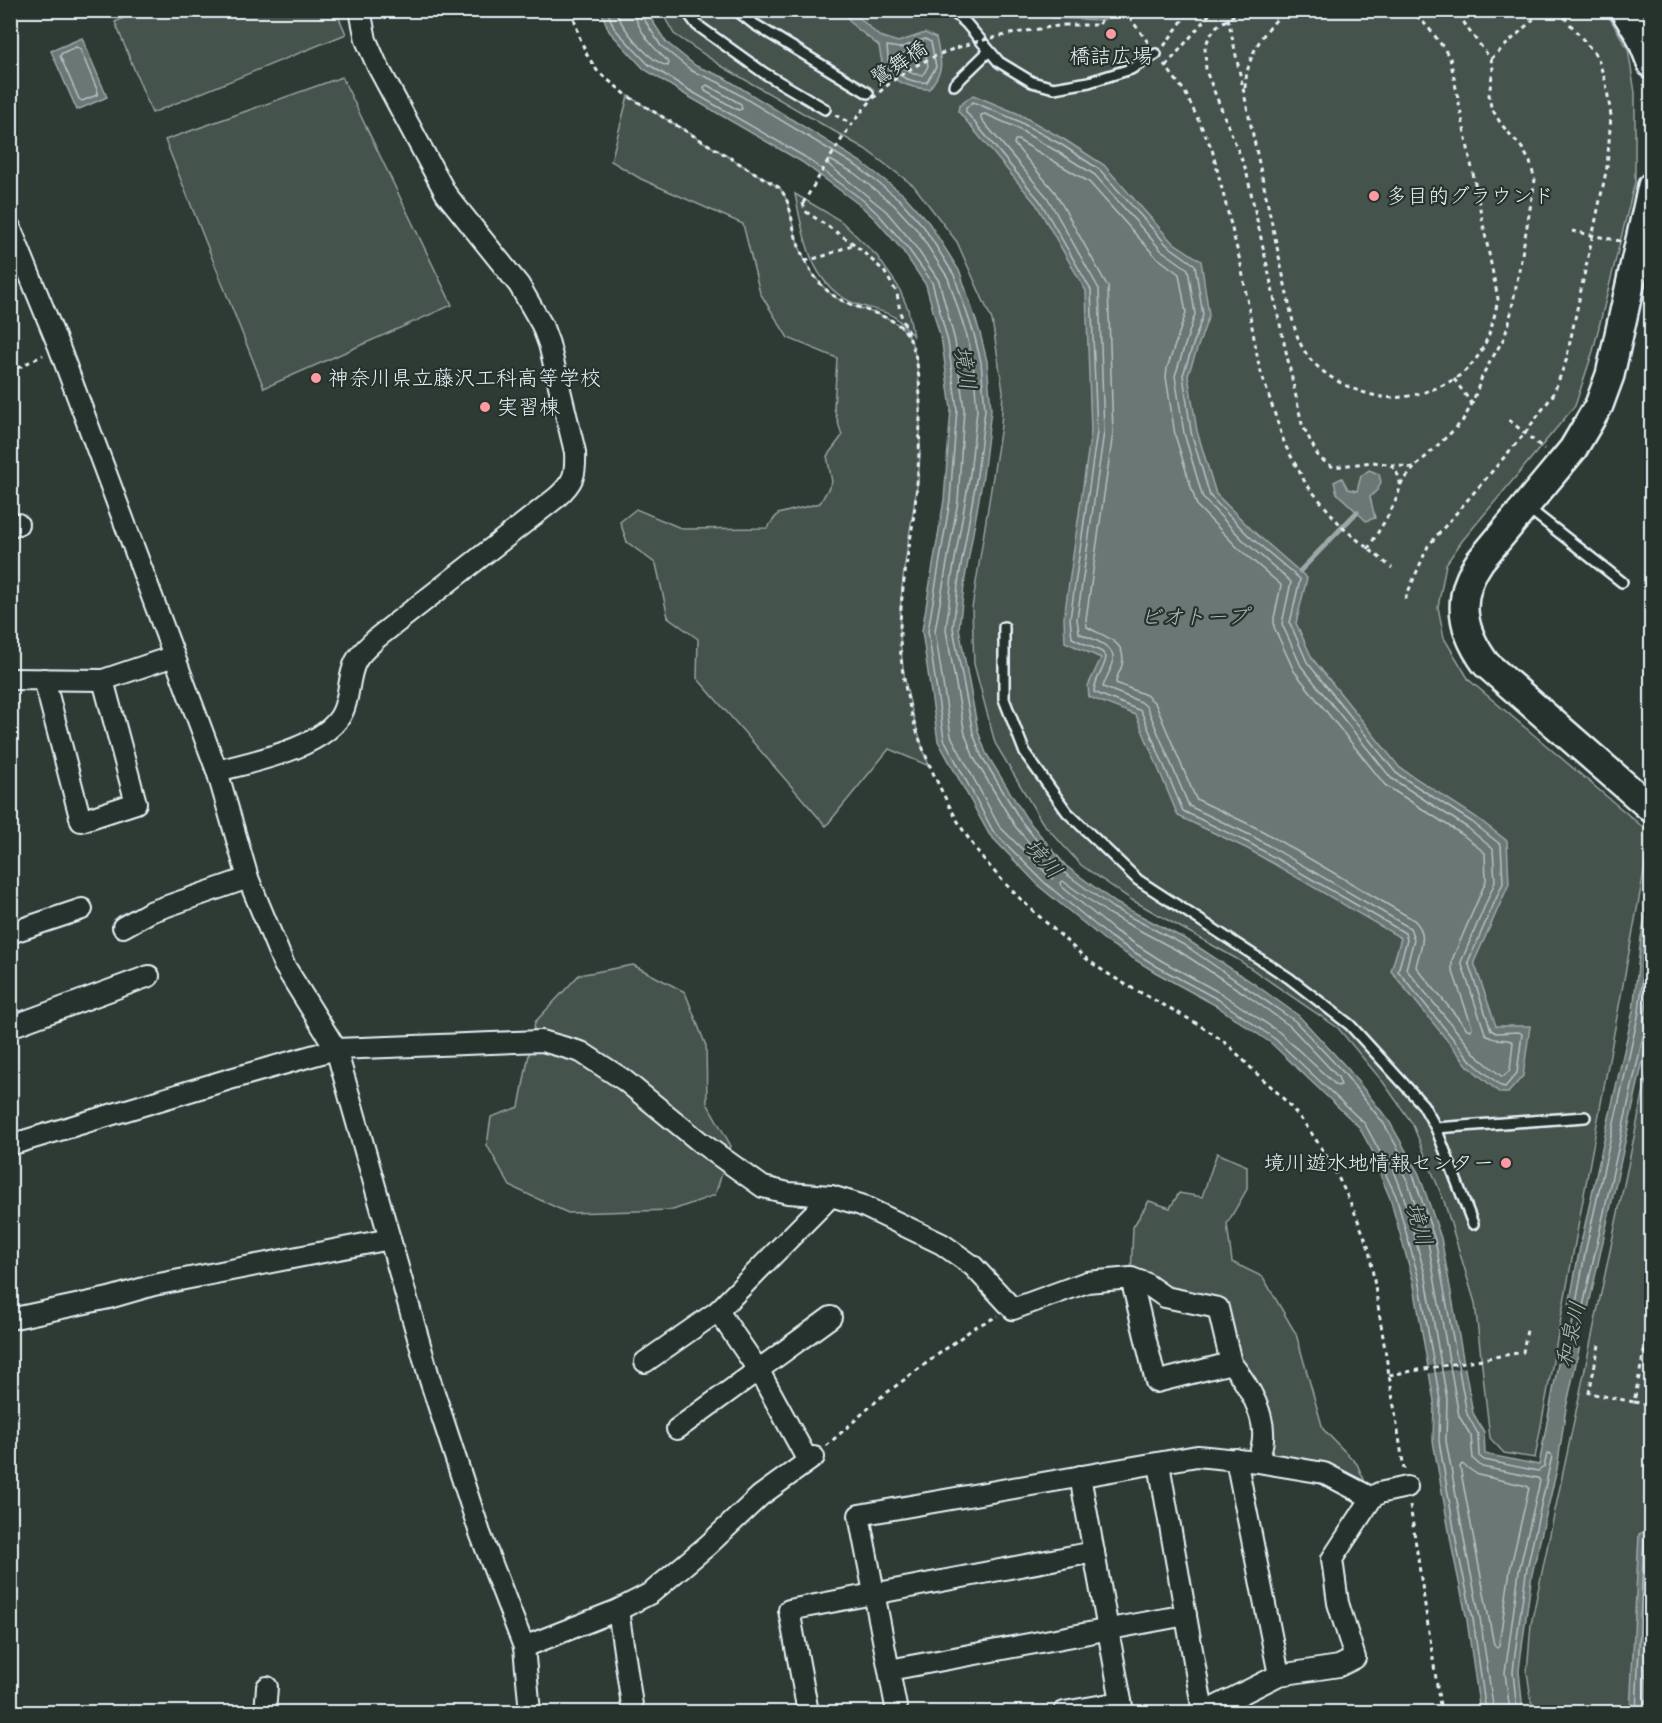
<svg xmlns="http://www.w3.org/2000/svg" width="1662" height="1723" viewBox="0 0 1662 1723" font-family="'Playpen Sans','Klee One',sans-serif">
<rect width="100%" height="100%" fill="#2e3b35"/>
<filter id="ink" filterUnits="userSpaceOnUse"><feTurbulence type="fractalNoise" baseFrequency=".0167" numOctaves="2"/><feDisplacementMap in="SourceGraphic" scale="12" xChannelSelector="R" yChannelSelector="G"/><feConvolveMatrix kernelMatrix="1 2 1 2 8 2 1 2 1" color-interpolation-filters="sRGB"/></filter>
<g filter="url(#ink)">
<g fill="#45524e" stroke="#96a2a3" stroke-width="1.5">
<polygon points="141,10 336,11 346,34 152,113 115,22"/>
<polygon points="1035,10 1052,18 1102,20 1131,10 1601,10 1611,20 1628,49 1635,93 1635,182 1593,351 1575,406 1462,541 1446,564 1438,607 1444,638 1469,680 1651,834 1535,1458 1504,1453 1490,1438 1475,1303 1444,1201 1412,1123 1383,1082 1338,1028 1237,959 1132,900 1081,865 1042,822 995,743 974,664 972,608 1001,426 1003,391 992,320 957,242 914,186 865,149 723,67 674,34 661,11"/>
<polygon points="342,77 452,305 264,388 165,140"/>
<path d="M 628,96 L 780,188 C 790,203 789,209 793,226 C 799,251 810,276 830,293 C 851,312 894,311 908,335 C 918,352 920,388 920,407 C 920,431 921,456 918,480 C 911,530 899,582 900,633 C 901,679 914,724 929,766 L 889,749 L 826,826 L 697,678 L 698,639 L 668,617 L 656,564 L 627,542 L 620,522 L 636,509 L 683,529 L 767,528 L 778,514 L 820,503 L 832,482 L 827,456 L 842,436 L 834,408 L 837,358 L 788,338 L 760,293 L 743,224 L 641,179 L 611,161 Z"/>
<path d="M 795,194 L 841,221 L 877,256 L 898,286 L 908,309 L 913,336 C 907,330 900,320 893,316 C 880,309 863,308 849,301 C 809,281 803,233 795,194 Z"/>
<polygon points="633,965 685,992 706,1046 707,1103 731,1146 715,1195 673,1210 568,1213 510,1186 487,1145 491,1117 519,1107 535,1022 579,975"/>
<polygon points="1651,1057 1651,1712 1533,1712 1527,1672 1531,1624"/>
<polygon points="1217,1153 1247,1166 1247,1189 1227,1224 1232,1262 1263,1277 1296,1334 1323,1429 1357,1464 1372,1498 1258,1462 1264,1437 1218,1309 1131,1278 1133,1227 1149,1201 1170,1208 1179,1193 1202,1197"/>
</g>
<g fill="#6b7775" stroke="#9da8a9" stroke-width="1.5">
<polygon points="601,11 646,11 666,42 696,66 723,77 861,162 904,195 929,223 960,272 980,333 987,361 991,410 983,476 965,578 959,628 978,731 986,753 1026,818 1066,866 1116,903 1189,941 1253,983 1299,1016 1348,1069 1389,1121 1419,1174 1441,1238 1473,1413 1484,1432 1485,1454 1539,1465 1580,1247 1633,1011 1641,938 1651,887 1651,1025 1566,1408 1557,1469 1532,1574 1521,1654 1519,1671 1523,1712 1480,1712 1467,1620 1453,1553 1433,1441 1434,1401 1413,1280 1390,1198 1381,1177 1376,1158 1359,1127 1271,1043 1215,1005 1155,972 1107,942 1041,888 989,834 938,741 922,631 944,500 951,409 942,343 926,285 903,251 876,220 861,206 802,162 686,95 644,69 609,31"/>
<path d="M 842,11 L 852,11 L 879,36 L 898,42 L 925,33 L 936,38 C 941,63 946,67 929,89 C 912,89 899,82 884,74 L 879,46 L 854,26 Z"/>
<polygon points="82,38 107,97 77,110 51,51"/>
<polygon points="973,95 1019,114 1065,140 1104,165 1171,241 1201,261 1209,315 1188,375 1197,431 1216,494 1253,531 1307,578 1296,623 1312,658 1400,768 1476,817 1507,841 1509,884 1474,962 1496,1026 1530,1026 1523,1076 1508,1093 1500,1093 1468,1066 1391,971 1401,938 1248,849 1178,816 1136,715 1089,697 1088,686 1101,658 1065,642 1064,618 1091,431 1086,291 1036,204 958,111 959,106"/>
<polygon points="1369,470 1379,474 1381,482 1378,489 1370,497 1375,518 1366,521 1337,493 1334,482 1342,478 1348,489 1357,491 1361,476"/>
<polygon points="1651,1529 1651,1712 1630,1712 1639,1534"/>
</g>
<g fill="#2e3b35">
<polygon points="1567,1304 1593,1308 1583,1348 1560,1344"/>
<polygon points="1466,1360 1467,1367 1426,1374 1424,1367"/>
</g>
<g fill="none" stroke-linecap="round" stroke-linejoin="round">
<g stroke="#b6c0c4" stroke-width="1.5">
<polyline points="607,10 614,28 648,64 689,90 805,157 864,201 880,216 907,247 932,282 948,342 957,409 950,500 928,631 944,739 993,831 1045,883 1110,937 1158,967 1219,1000 1275,1039 1365,1124 1382,1156 1386,1175 1396,1196 1419,1279 1440,1400 1439,1441 1458,1552 1473,1619 1486,1712"/>
<path d="M 615,10 C 622,28 649,62 668,66 L 669,62 C 656,51 635,28 634,10"/>
<polyline points="641,10 642,16 661,46 692,71 720,83 858,167 900,200 924,227 954,275 974,334 981,362 985,410 977,475 959,577 953,628 973,733 981,755 1021,821 1062,871 1113,908 1186,946 1295,1021 1343,1072 1384,1124 1414,1177 1435,1240 1467,1414 1478,1434 1479,1456 1484,1460 1538,1471 1544,1467 1547,1454 1550,1453 1552,1456 1526,1573 1515,1653 1513,1672 1517,1712"/>
<path d="M 925,39 L 931,42 L 936,67 L 927,82 C 913,84 901,76 889,69 L 887,46 L 900,48 Z"/>
<polygon points="76,47 80,49 98,92 97,95 82,101 79,99 60,56 62,53"/>
<polygon points="921,48 925,50 928,66 923,75 914,74 896,64 896,56"/>
<polygon points="707,85 741,104 742,109 738,110 705,91 704,87"/>
<path d="M 973,102 L 1016,120 L 1062,145 L 1100,170 L 1167,245 L 1195,265 L 1203,315 L 1183,375 L 1191,432 L 1210,496 L 1249,536 L 1300,579 L 1290,623 L 1307,662 L 1396,773 L 1472,822 L 1501,845 L 1503,883 L 1468,962 L 1491,1030 L 1496,1033 L 1519,1032 L 1522,1034 L 1517,1073 L 1505,1087 L 1501,1086 L 1472,1062 L 1398,971 L 1407,940 L 1405,933 L 1251,844 L 1183,811 L 1141,711 L 1094,692 C 1094,679 1105,669 1106,657 L 1102,652 L 1072,638 L 1070,619 L 1097,432 L 1091,290 L 1040,201 L 966,112 L 966,108 Z"/>
<path d="M 985,114 L 1013,126 L 1058,152 L 1095,175 L 1161,250 L 1188,269 L 1195,314 L 1175,376 L 1184,433 L 1203,498 L 1244,541 L 1291,582 L 1282,624 L 1301,666 L 1391,778 L 1468,828 L 1493,849 L 1495,882 L 1461,962 L 1485,1033 C 1493,1043 1504,1037 1513,1042 L 1510,1070 L 1504,1076 L 1501,1076 L 1477,1056 L 1406,969 L 1414,939 L 1410,928 L 1254,837 L 1189,806 L 1147,707 L 1141,702 L 1103,687 C 1105,680 1109,673 1112,666 C 1120,645 1092,640 1079,633 L 1077,619 L 1104,432 L 1099,289 L 1047,197 L 981,119 L 981,115 Z"/>
<path d="M 1015,140 L 1018,140 L 1089,182 L 1155,256 L 1179,274 L 1186,313 L 1167,368 L 1166,377 L 1175,435 L 1197,506 L 1238,548 L 1281,585 L 1274,618 L 1274,627 L 1294,671 L 1385,785 L 1463,835 L 1485,853 L 1486,881 L 1452,960 L 1452,969 L 1472,1027 L 1471,1030 L 1467,1029 L 1416,967 C 1419,949 1430,935 1414,920 L 1259,829 L 1196,799 L 1155,703 L 1146,695 L 1116,683 C 1116,677 1120,672 1122,665 C 1128,641 1102,636 1087,627 L 1086,619 L 1113,433 L 1108,287 L 1055,192 L 1014,144 Z"/>
<polygon points="830,160 854,173 894,205 918,231 948,278 967,336 973,363 977,410 970,474 952,576 946,630 965,734 974,758 1015,826 1055,874 1053,879 1050,877 999,826 951,736 935,631 958,501 964,409 955,341 939,281 913,243 886,211 829,165 828,162"/>
<polygon points="1063,881 1109,914 1182,953 1245,994 1290,1026 1338,1077 1341,1085 1337,1086 1279,1032 1222,994 1162,961 1115,931 1061,886 1060,883"/>
<polyline points="1652,917 1647,939 1639,1012 1586,1248 1570,1337 1573,1340 1576,1338 1643,1037 1646,1033 1652,1032"/>
<polyline points="1652,965 1644,1021 1646,1024 1652,1024"/>
<polygon points="1462,1464 1478,1475 1527,1486 1529,1488 1510,1570 1499,1645 1497,1648 1494,1645 1460,1467"/>
<polyline points="1494,1712 1480,1618 1466,1550 1446,1441 1447,1399 1426,1278 1403,1194 1391,1163 1394,1161 1397,1162 1407,1180 1428,1242 1459,1416 1471,1436 1473,1459 1482,1467 1538,1478 1540,1481 1519,1571 1508,1652 1505,1672 1510,1712"/>
<polyline points="1636,1712 1644,1540 1652,1535"/>
<polyline points="1644,1712 1652,1545"/>
</g>
<polyline stroke="#9da8a9" stroke-width="5" points="1300,571 1357,512"/>
<defs>
<g id="lane">
<polyline points="686,10 697,25 764,73 825,109"/>
<polyline points="736,10 754,24 868,93"/>
<polyline points="951,10 966,23 999,62 1032,82 1054,88 1089,82 1131,69 1156,54"/>
<polyline points="954,85 989,51"/>
<polyline points="1528,508 1622,582"/>
<polyline points="1004,627 1004,699 1025,753 1067,812 1138,880 1289,978 1350,1025 1423,1105 1436,1128 1473,1224"/>
<polyline points="1436,1128 1585,1117"/>
</g>
<g id="street">
<polyline points="10,227 59,347 217,771 248,878 284,965 336,1049 430,1380 480,1533 524,1647 530,1712"/>
<polyline points="10,526 18,524"/>
<polyline points="10,679 103,680 174,656"/>
<polyline points="44,679 81,821 136,803 103,680"/>
<path d="M 217,771 C 252,762 328,747 343,711 C 350,695 348,676 356,661 C 361,652 370,645 378,637 L 556,498 C 574,482 576,475 575,452 L 549,344 L 542,325 L 519,285 L 446,194 L 377,65 L 366,40 L 360,10"/>
<polyline points="123,927 150,912 248,878"/>
<polyline points="10,933 82,909"/>
<polyline points="10,1027 149,976"/>
<path d="M 10,1145 L 230,1079 L 336,1049 L 542,1041 L 581,1052 L 624,1080 L 700,1142 L 763,1187 L 788,1193 L 831,1196 L 861,1205 L 942,1244 L 973,1266 L 1013,1309 L 1087,1282 L 1131,1278 L 1156,1382 L 1231,1363 C 1246,1382 1265,1412 1263,1438 C 1263,1446 1259,1454 1258,1462"/>
<polyline points="1131,1278 1145,1283 1165,1297 1218,1308 1231,1363"/>
<polyline points="718,1311 759,1371 808,1461"/>
<polyline points="10,1319 109,1298 154,1285 390,1239"/>
<polyline points="645,1362 718,1311 831,1196"/>
<polyline points="677,1429 831,1317"/>
<polyline points="1159,1464 1203,1712"/>
<polyline points="1080,1476 1123,1712"/>
<polyline points="618,1610 633,1712"/>
<polyline points="524,1647 618,1610 651,1593 708,1545 760,1496 814,1457"/>
<polyline points="889,1670 1186,1615"/>
<polyline points="1279,1675 1339,1666 1355,1658 1338,1603 1332,1559 1372,1498"/>
<polyline points="265,1712 267,1687"/>
<polyline points="808,1712 789,1610 1094,1552"/>
<polyline points="897,1712 859,1515 1197,1456 1258,1462 1324,1473 1372,1498 1379,1493 1407,1487"/>
<polyline points="1064,1712 1121,1702"/>
<polyline points="1213,1712 1217,1706 1279,1675 1236,1459"/>
</g>
<g id="secondary">
<polyline points="1624,10 1640,35 1652,65"/>
<path d="M 1652,186 L 1610,375 L 1599,405 L 1573,449 L 1480,561 C 1455,597 1461,630 1486,664 L 1652,809"/>
</g>
</defs>
<use href="#lane" stroke="#e8f1f8" stroke-width="14"/>
<use href="#street" stroke="#e8f1f8" stroke-width="24"/>
<use href="#secondary" stroke="#e8f1f8" stroke-width="32"/>
<g stroke="#e8f1f8" stroke-width="3" stroke-dasharray="4.5 4.5" stroke-linecap="butt">
<path d="M 572,10 L 579,36 L 587,55 L 598,72 L 628,96 L 780,188 C 789,201 790,210 793,225 C 798,250 810,276 830,293 C 852,311 896,312 909,337 C 919,358 920,386 920,409 C 920,444 918,479 914,514 C 909,553 900,592 900,632 C 900,702 926,766 960,825 C 985,867 1021,901 1057,932 C 1069,943 1080,954 1092,963 C 1135,994 1186,1012 1228,1045 C 1238,1054 1247,1064 1256,1073 C 1267,1083 1279,1093 1289,1105 C 1326,1146 1350,1197 1369,1249 L 1404,1469"/>
<polyline points="1124,10 1150,45"/>
<polyline points="1242,10 1217,26 1209,37 1205,48 1206,71 1246,170 1302,424 1319,458 1333,467 1373,462 1414,468 1462,422 1472,404 1483,374 1504,338 1509,323 1521,260 1535,180 1530,162 1522,148 1501,124 1491,107 1489,95 1493,69 1491,59 1470,32 1456,10"/>
<path d="M 1228,18 L 1293,322 C 1297,337 1302,351 1313,362 C 1329,380 1358,393 1382,397 C 1406,401 1450,387 1467,369 C 1487,350 1493,324 1498,299 L 1450,58 C 1438,39 1427,24 1410,10"/>
<polyline points="1064,25 1099,25 1106,10"/>
<polyline points="1164,46 1190,10"/>
<polyline points="1491,59 1543,10"/>
<polyline points="1164,64 1185,92 1212,149 1241,265 1259,366 1285,445 1306,484 1343,528 1392,568"/>
<polyline points="1166,66 1213,10"/>
<path d="M 1245,88 C 1247,56 1262,31 1287,10"/>
<polyline points="835,115 852,124"/>
<polyline points="803,203 805,211 854,244 884,271 897,293 900,312 908,334"/>
<polyline points="1572,231 1620,241"/>
<polyline points="805,261 824,256 854,244"/>
<polyline points="10,372 43,355"/>
<polyline points="1454,379 1472,404"/>
<polyline points="1509,420 1544,449"/>
<polyline points="1400,485 1414,468"/>
<path d="M 1368,549 C 1376,534 1402,498 1400,482 C 1399,475 1395,470 1391,465"/>
<polyline points="1405,599 1428,546 1525,433 1553,395 1566,361 1607,167 1611,116 1606,83 1597,56 1558,10"/>
<polyline points="1599,1345 1589,1393 1634,1402 1652,1310"/>
<polyline points="1389,1375 1523,1352 1527,1330"/>
<polyline points="1634,1402 1652,1405"/>
<polyline points="826,1446 881,1397 975,1327 998,1316"/>
<polyline points="1410,1505 1441,1712"/>
</g>
<use href="#lane" stroke="#26332d" stroke-width="9"/>
<use href="#street" stroke="#26332d" stroke-width="20"/>
<use href="#secondary" stroke="#26332d" stroke-width="27"/>
<path stroke="#e8f1f8" stroke-width="3" stroke-dasharray="4.5 4.5" stroke-linecap="butt" d="M 803,203 C 824,170 842,133 869,103 C 919,47 994,36 1064,25"/>
</g>
</g>
<g fill="#ff9aa2" stroke="#26332d" stroke-width="2">
<circle cx="1111" cy="34" r="6"/>
<circle cx="1374" cy="196" r="6"/>
<circle cx="316" cy="378" r="6"/>
<circle cx="485" cy="407" r="6"/>
<circle cx="1506" cy="1163" r="6"/>
</g>
<g text-anchor="middle" stroke-width="4.5" stroke-linejoin="round" paint-order="stroke">
<g font-size="21" fill="#e8f1f8" stroke="#26332d" text-anchor="start">
<text x="1111" y="63" text-anchor="middle">橋詰広場</text>
<text x="1386" y="203">多目的グラウンド</text>
<text x="328" y="385">神奈川県立藤沢工科高等学校</text>
<text x="497" y="414">実習棟</text>
<text x="1494" y="1170" text-anchor="end">境川遊水地情報センター</text>
</g>
<g font-size="21" fill="#e8f1f8" stroke="#26332d">
<text transform="translate(899 63) rotate(-34)" y="7">鷺舞橋</text>
</g>
<g font-size="22" font-style="italic" fill="#b0babd" stroke="#26332d">
<text transform="translate(966 368) rotate(81)" y="8">境川</text>
<text x="1194" y="624">ビオトープ</text>
<text transform="translate(1044 858) rotate(49)" y="8">境川</text>
<text transform="translate(1420 1224) rotate(74)" y="8">境川</text>
<text transform="translate(1570 1334) rotate(-77)" y="8">和泉川</text>
</g>
</g>
<rect width="1662" height="1723" fill="none" stroke="#26332d" stroke-width="36"/>
<rect x="18" y="18" width="1626" height="1687" fill="none" stroke="#e8f1f8" stroke-width="2" filter="url(#ink)"/>
</svg>
